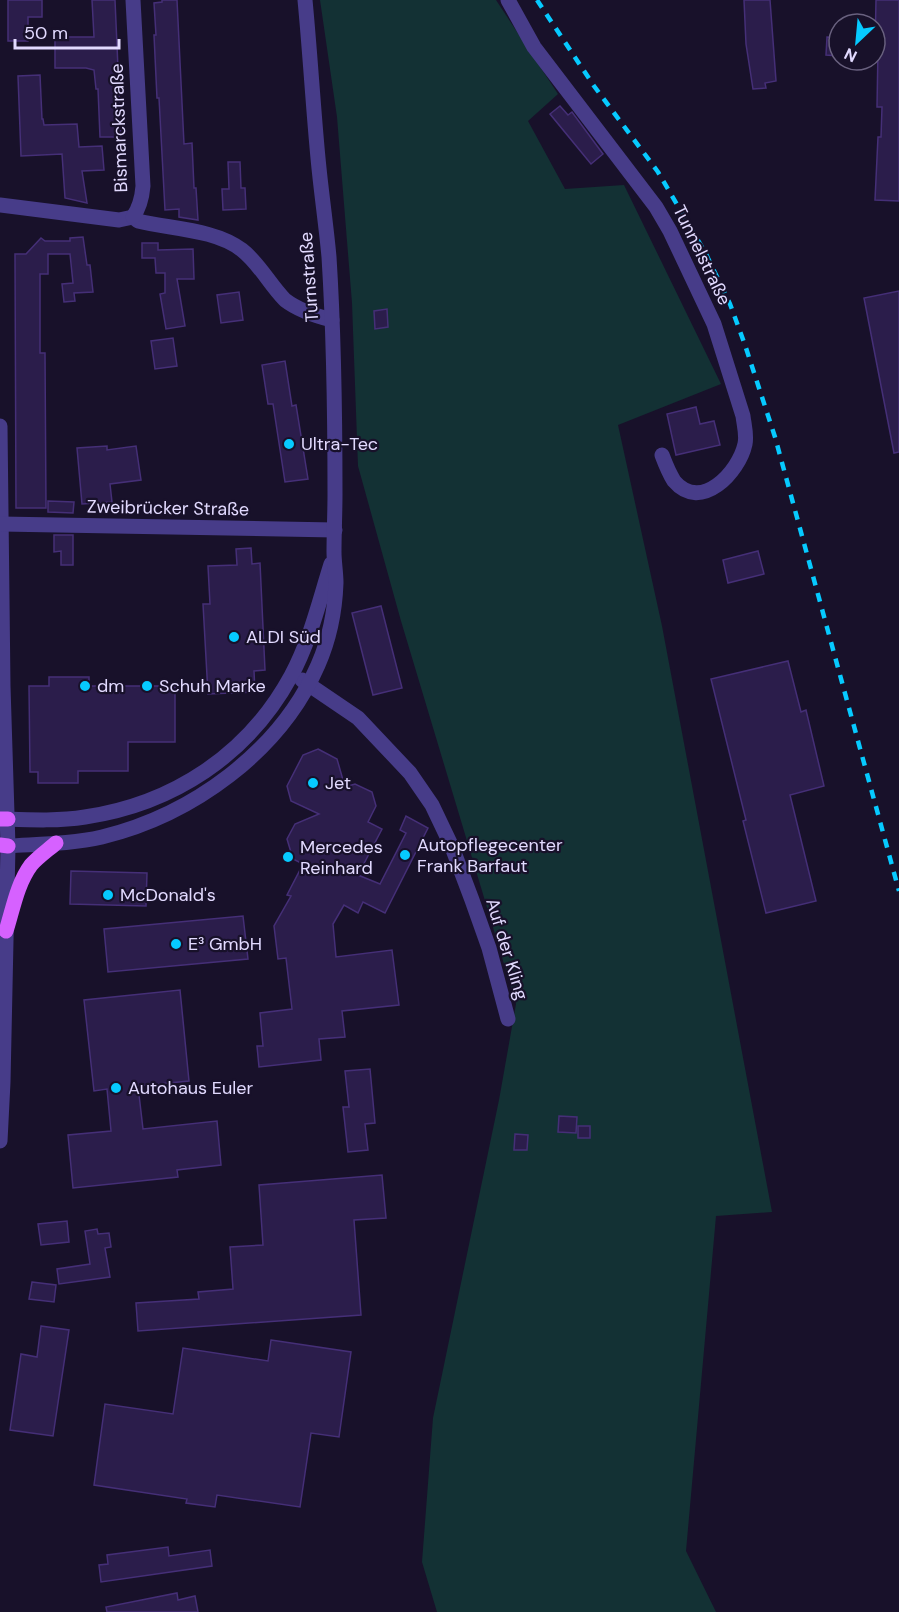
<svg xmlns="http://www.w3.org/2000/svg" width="899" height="1612" viewBox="0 0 899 1612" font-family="'DM Sans',sans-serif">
<rect width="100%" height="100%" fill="#18112a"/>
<polygon fill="#133134" points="320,0 496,0 558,94 528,121 565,189 624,185 721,384 618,425 662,626 772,1212 716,1216 686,1551 716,1612 437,1612 422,1562 433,1418 499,1100 516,1004 401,621 358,466 352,303 337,117"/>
<g fill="#2b1d4b" stroke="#452f77" stroke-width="1.5">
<polygon points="8,0 42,0 42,17 28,17 28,41 8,41"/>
<polygon points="92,0 115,0 121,137 100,137 98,89 96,89 94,70 86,68 55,68 55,37 94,37"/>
<polygon points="162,0 177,0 184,144 192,143 194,188 196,188 198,220 179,217 179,209 165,210 159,98 157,98 154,35 156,35 154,3 162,2"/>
<polygon points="744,0 770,0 776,81 765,83 766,88 753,89 746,44"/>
<polygon points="876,0 899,0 899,201 875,200 878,137 881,137 882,107 877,107 878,50 875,49"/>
<polygon points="827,37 839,38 839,56 826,55"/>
<polygon points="40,75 42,119 43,119 44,125 77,124 79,147 102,146 104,170 82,171 87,203 65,198 62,154 21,156 18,76"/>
<polygon points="560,106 568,115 572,112 603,154 591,164 550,114"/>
<polygon points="228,162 240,162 241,188 245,188 246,209 223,210 222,189 229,189"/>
<polygon points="83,237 87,265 90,265 93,292 74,293 75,301 64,302 62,284 73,283 70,254 48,254 48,274 40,274 40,353 45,353 46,508 16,508 15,254 26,254 41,238 45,241 70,241 70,238"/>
<polygon points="142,243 158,243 158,250 193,249 194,279 177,279 185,326 166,329 160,294 165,293 165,273 156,273 155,258 142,258"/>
<polygon points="899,291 899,452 894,453 864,298"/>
<polygon points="239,292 243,320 221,323 217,295"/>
<polygon points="387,309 388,327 375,329 374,311"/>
<polygon points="173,338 177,366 155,369 151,341"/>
<polygon points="285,361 292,406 296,405 308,479 285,482 273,404 268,404 262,365"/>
<polygon points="696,407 700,424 714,421 720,445 676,455 667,414"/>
<polygon points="107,446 107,450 136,446 141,480 110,484 112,502 82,504 77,448"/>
<polygon points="48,501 74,502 73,513 48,512"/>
<polygon points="54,535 73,535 73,565 61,565 61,551 54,552"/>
<polygon points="251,548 252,564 260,563 265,670 254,671 255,692 208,694 203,604 210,604 208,566 237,565 236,549"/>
<polygon points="758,551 764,574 728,583 723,560"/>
<polygon points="381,606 402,688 373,695 352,613"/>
<polygon points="788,661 801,712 806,710 824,786 790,795 816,901 766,913 743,821 746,820 711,679"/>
<polygon points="49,677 89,677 89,686 175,686 175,742 128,742 128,771 78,771 78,783 38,783 38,772 30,772 29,686 49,686"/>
<polygon points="318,749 337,759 345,787 355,784 372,792 376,806 368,822 382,829 358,875 380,884 406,833 400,830 406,816 428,828 385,913 363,902 358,913 344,905 333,924 336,957 392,950 399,1005 342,1011 345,1037 319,1039 321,1060 259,1067 257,1046 263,1046 260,1013 292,1009 286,958 278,959 274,926 291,896 287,895 303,864 293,859 287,839 295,824 319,814 291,801 287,786 303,755"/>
<polygon points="71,871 147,873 146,906 70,904"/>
<polygon points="243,916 248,959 108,972 104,929"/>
<polygon points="180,990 189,1081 138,1086 143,1129 217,1121 221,1165 177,1170 178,1177 73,1188 68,1135 111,1131 107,1089 94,1091 84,1000"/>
<polygon points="370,1069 375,1123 365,1124 368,1150 348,1152 343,1107 349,1107 345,1071"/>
<polygon points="559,1116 577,1117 576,1133 558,1132"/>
<rect x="578" y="1126" width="12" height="12"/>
<polygon points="515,1134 528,1135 527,1150 514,1150"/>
<polygon points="382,1175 386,1218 354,1220 361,1315 138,1331 136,1303 199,1299 198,1292 233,1289 230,1247 263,1245 259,1185"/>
<polygon points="67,1221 69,1242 41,1245 38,1224"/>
<polygon points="97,1229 98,1234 109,1233 111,1247 105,1248 110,1277 59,1284 57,1269 90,1264 85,1231"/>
<polygon points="32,1282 56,1285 54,1302 29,1299"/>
<polygon points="41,1326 69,1330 53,1436 10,1430 21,1354 37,1357"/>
<polygon points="271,1340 351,1352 339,1437 311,1433 300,1507 217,1495 215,1507 186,1503 187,1499 94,1485 105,1404 173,1414 183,1348 268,1361"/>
<polygon points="168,1547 169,1556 210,1550 212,1566 101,1582 99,1565 108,1564 107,1555"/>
<polygon points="177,1593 178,1600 195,1596 198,1612 107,1612 106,1607"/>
</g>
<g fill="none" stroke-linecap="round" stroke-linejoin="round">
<g stroke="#473c89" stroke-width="15">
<path d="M 508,0 L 534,47 L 656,207 L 670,231 L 714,324 L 743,416 C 744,425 747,435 745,444 C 739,472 701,513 674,481 C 669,473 665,463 662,455"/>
<polyline points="0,205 119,220 133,217"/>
<path d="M 133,217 L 138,221 C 170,229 215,229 242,250 C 259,263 270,285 285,300 C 298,310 316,316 332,320"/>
<path d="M 133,217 C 140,207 142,198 143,186 L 133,0"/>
<polyline points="0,426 3,686 8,846 3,1082 0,1141"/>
<polyline points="1,524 335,530"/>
<polyline points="302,680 358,718 410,773 432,805 452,847 472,900 489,948 508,1019"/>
<path d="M 8,819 C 33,820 60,821 85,817 C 173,804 248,755 291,676 C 310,641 319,602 331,564"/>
<path d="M 8,846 C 40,844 72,844 102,837 C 192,815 280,752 318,665 C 329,640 335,611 336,583 C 336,573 334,562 334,552 C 334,533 335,513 335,494 C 335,415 334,336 329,257 C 326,224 321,191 318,158 C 313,105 310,52 305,0"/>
</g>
<g stroke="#d661ff" stroke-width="15">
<polyline points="0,819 8,819"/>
<polyline points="0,845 8,846"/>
<path d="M 6,931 C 13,909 17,884 31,865 C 38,857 48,850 56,843"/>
</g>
<polyline stroke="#06caff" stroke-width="4.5" stroke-dasharray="9 8" stroke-linecap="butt" points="537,0 594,86 658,172 706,254 730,304 745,345 775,437 899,891"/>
</g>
<g fill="#06caff" stroke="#18112a" stroke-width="2">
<circle cx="289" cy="444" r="6"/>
<circle cx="234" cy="637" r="6"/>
<circle cx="85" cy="686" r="6"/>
<circle cx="147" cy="686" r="6"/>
<circle cx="313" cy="783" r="6"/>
<circle cx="405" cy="855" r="6"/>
<circle cx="288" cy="857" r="6"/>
<circle cx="108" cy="895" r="6"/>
<circle cx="176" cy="944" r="6"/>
<circle cx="116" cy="1088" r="6"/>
</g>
<g text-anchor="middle" stroke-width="4.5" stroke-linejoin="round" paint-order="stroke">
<g font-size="18" fill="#e2daff" stroke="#18112a">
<text transform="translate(119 128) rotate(-92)" y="6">Bismarckstraße</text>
<text transform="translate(702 255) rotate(64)" y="6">Tunnelstraße</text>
<text transform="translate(309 277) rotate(-94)" y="6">Turnstraße</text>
<text transform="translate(168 508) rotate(1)" y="6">Zweibrücker Straße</text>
<text transform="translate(507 949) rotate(73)" y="6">Auf der Kling</text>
</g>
<g font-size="18" fill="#e2daff" stroke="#18112a" text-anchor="start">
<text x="301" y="450">Ultra-Tec</text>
<text x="246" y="643">ALDI Süd</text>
<text x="97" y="692">dm</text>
<text x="159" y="692">Schuh Marke</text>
<text x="325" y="789">Jet</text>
<text x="417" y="851">Autopflegecenter<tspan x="417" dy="21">Frank Barfaut</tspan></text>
<text x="300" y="853">Mercedes<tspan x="300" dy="21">Reinhard</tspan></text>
<text x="120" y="901">McDonald's</text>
<text x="188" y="950">E³ GmbH</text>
<text x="128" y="1094">Autohaus Euler</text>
</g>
</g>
<g transform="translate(857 42) rotate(206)"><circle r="28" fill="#18112a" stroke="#69617f" stroke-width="1.5"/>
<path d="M0-4.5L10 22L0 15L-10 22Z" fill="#06caff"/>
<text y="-9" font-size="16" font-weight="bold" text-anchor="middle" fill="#e2daff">N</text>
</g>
<path d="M15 39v9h104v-9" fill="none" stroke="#e2daff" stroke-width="3"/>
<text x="24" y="39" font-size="18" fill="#e2daff" stroke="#18112a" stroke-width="4.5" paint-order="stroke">50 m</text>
</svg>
